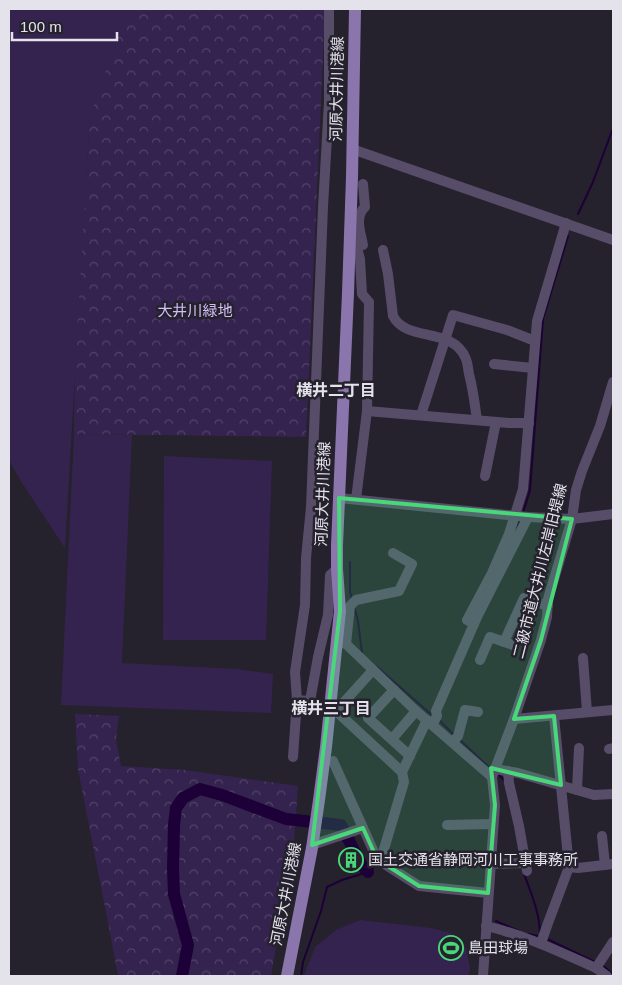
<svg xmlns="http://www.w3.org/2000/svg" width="622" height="985" viewBox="0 0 622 985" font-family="Arial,'Noto Sans JP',sans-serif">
<defs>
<pattern id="forest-crowns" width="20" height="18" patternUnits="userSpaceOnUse" patternTransform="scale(1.25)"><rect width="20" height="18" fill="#35234f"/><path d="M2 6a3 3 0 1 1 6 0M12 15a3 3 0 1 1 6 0" fill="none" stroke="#524368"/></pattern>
</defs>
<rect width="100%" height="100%" fill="#25212d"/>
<g fill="#35234f">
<polygon points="9,9 132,9 90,116 65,548 22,483 9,460"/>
<polygon points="74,434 132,435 122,663 237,669 273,674 271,713 61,705"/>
<polygon points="164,456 272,461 266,640 163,640"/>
<polygon points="360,920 431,928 451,933 466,948 470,969 468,976 304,976 315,947 336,930"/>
</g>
<g fill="url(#forest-crowns)">
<polygon points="127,9 325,9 306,437 74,434 75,366 90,116"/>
<polygon points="75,714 119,716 116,740 121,766 184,770 298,786 294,843 271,976 118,976 110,933 78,769"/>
</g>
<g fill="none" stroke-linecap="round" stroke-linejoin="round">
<g stroke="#1c0037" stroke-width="2">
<polyline points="578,214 593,182 613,128"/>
<polyline points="523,513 530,490 543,319 568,236"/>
<polyline points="516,529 520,520"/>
<polyline points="350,562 350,592 352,599"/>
<polyline points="354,606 358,621 362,653"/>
<polyline points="376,666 433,716"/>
<polyline points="439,720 453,734"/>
<polyline points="459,739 492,770"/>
<polyline points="498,774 505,781"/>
<path d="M 524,874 C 531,893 539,911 540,932"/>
<polyline points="496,921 519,931"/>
<polyline points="528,934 538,936"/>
<polyline points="545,938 595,962"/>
<polyline points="602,965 613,974"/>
<polyline points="301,976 303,962 321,911 327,887 342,880 368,872 380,862"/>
</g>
<polyline stroke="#1c0037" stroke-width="12" points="182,976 188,945 174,894 173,869 174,825 176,808 183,798 200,789 222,795 286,819 341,825 361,864 368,872"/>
<g stroke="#574d69" stroke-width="10">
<polyline points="329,9 329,102 323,207 311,507 306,558 305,605 295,672 297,700 310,701 318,657 328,615 330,575 337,569"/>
<polyline points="352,149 613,240"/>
<polyline points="353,232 360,259 362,294 369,302 367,411 356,499"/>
<path d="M 363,245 C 361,233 354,217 365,207 L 363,184"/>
<path d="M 383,250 L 388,274 L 393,316 C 407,343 453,326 466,359 C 468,364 468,369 469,374 C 473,389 475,405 477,420"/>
<polyline points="494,364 533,368"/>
<polyline points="367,411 509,423 529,423"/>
<polyline points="421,415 453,315 507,330 535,341"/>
<polyline points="485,476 496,422"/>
<polyline points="339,498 528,517 572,519 613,514"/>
<polyline points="474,624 467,620 492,573 509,534 523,489 537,321 566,223"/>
<polyline points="336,641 346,644 416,711 492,777"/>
<polyline points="504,642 524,598 548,606"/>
<polyline points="346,644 350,606 356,600 399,591 412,564 393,553"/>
<polyline points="583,658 587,712"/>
<polyline points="480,660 490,637 513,645"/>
<polyline points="373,670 336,711 402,772"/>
<polyline points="394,690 368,718 410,756"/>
<polyline points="514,719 613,710"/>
<polyline points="432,725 437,716 436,711 477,617 528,517"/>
<polyline points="392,739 416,711"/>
<polyline points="453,742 458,736 465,710 478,712"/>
<polyline points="609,749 613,748"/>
<polyline points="293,757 297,700"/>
<polyline points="333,761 377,859 381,859 386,865 419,886 488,893"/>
<polyline points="495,769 518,773 594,795 613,794"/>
<polyline points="508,771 509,783 519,826 527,871"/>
<polyline points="577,790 579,748"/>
<polyline points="447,825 493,824"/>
<polyline points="602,836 605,865"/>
<polyline points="312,845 363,828"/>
<polyline points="381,859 404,782 402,772 427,720"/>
<polyline points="490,864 526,863"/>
<polyline points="569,867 578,868 613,864"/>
<path d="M 486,926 C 525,935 560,952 596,968 L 613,942"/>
<polyline points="541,943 548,923 569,867 554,716"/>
<polyline points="596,968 607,976"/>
<polyline points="483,976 495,805 492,777 514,719 541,640 547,617 548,599 572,519 576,490 582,471 600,426 613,382"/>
</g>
<polyline stroke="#8a75ad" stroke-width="12" points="287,976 312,848 319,800 326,747 340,611 337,569 337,545 348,293 352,177 355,9"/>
</g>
<path fill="#48d779" fill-opacity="0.2" stroke="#48d779" stroke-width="4" stroke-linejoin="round" d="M 339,498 L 572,519 L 541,640 L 514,719 L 554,716 L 561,785 L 491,768 L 495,805 L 488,893 L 419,886 L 377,859 L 363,828 L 312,845 L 340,611 Z"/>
<defs>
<symbol id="building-ring" viewBox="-11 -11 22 22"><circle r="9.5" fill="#25212d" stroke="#48d779" stroke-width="1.5"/><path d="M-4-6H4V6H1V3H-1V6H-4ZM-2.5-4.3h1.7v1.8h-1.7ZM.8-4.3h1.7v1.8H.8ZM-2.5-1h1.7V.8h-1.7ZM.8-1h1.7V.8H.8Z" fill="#48d779"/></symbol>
<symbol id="stadium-ring" viewBox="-11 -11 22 22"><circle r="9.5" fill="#25212d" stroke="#48d779" stroke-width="1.5"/><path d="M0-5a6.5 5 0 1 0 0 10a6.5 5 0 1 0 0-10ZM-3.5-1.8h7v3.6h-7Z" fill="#48d779"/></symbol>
</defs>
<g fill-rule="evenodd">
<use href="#building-ring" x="337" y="846" width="28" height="28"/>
<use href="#stadium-ring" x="437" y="934" width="28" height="28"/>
</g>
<g text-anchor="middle" stroke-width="5" stroke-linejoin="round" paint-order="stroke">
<g font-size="15" fill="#e4e2ea" stroke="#25212d">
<text transform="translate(337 89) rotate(-89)" y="5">河原大井川港線</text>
<text transform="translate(323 494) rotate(-88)" y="5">河原大井川港線</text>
<text transform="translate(540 571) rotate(-76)" y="5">二級市道大井川左岸旧堤線</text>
<text transform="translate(286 894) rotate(-79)" y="5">河原大井川港線</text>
</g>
<g font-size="15" fill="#d2bef5" stroke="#25212d">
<text x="195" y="316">大井川緑地</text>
</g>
<g font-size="15" fill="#e4e2ea" stroke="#25212d" text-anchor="start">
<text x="368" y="865">国土交通省静岡河川工事事務所</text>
<text x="468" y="953">島田球場</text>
</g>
<g font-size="16" font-weight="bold" fill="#e4e2ea" stroke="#25212d">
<text x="336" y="396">横井二丁目</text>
<text x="331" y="714">横井三丁目</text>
</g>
</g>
<rect width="622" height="985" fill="none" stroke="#e4e2ea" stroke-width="20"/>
<path d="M12 32v8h105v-8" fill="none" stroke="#e4e2ea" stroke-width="2.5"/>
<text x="20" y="32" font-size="15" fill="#e4e2ea" stroke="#25212d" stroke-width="4" paint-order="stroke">100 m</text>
</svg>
